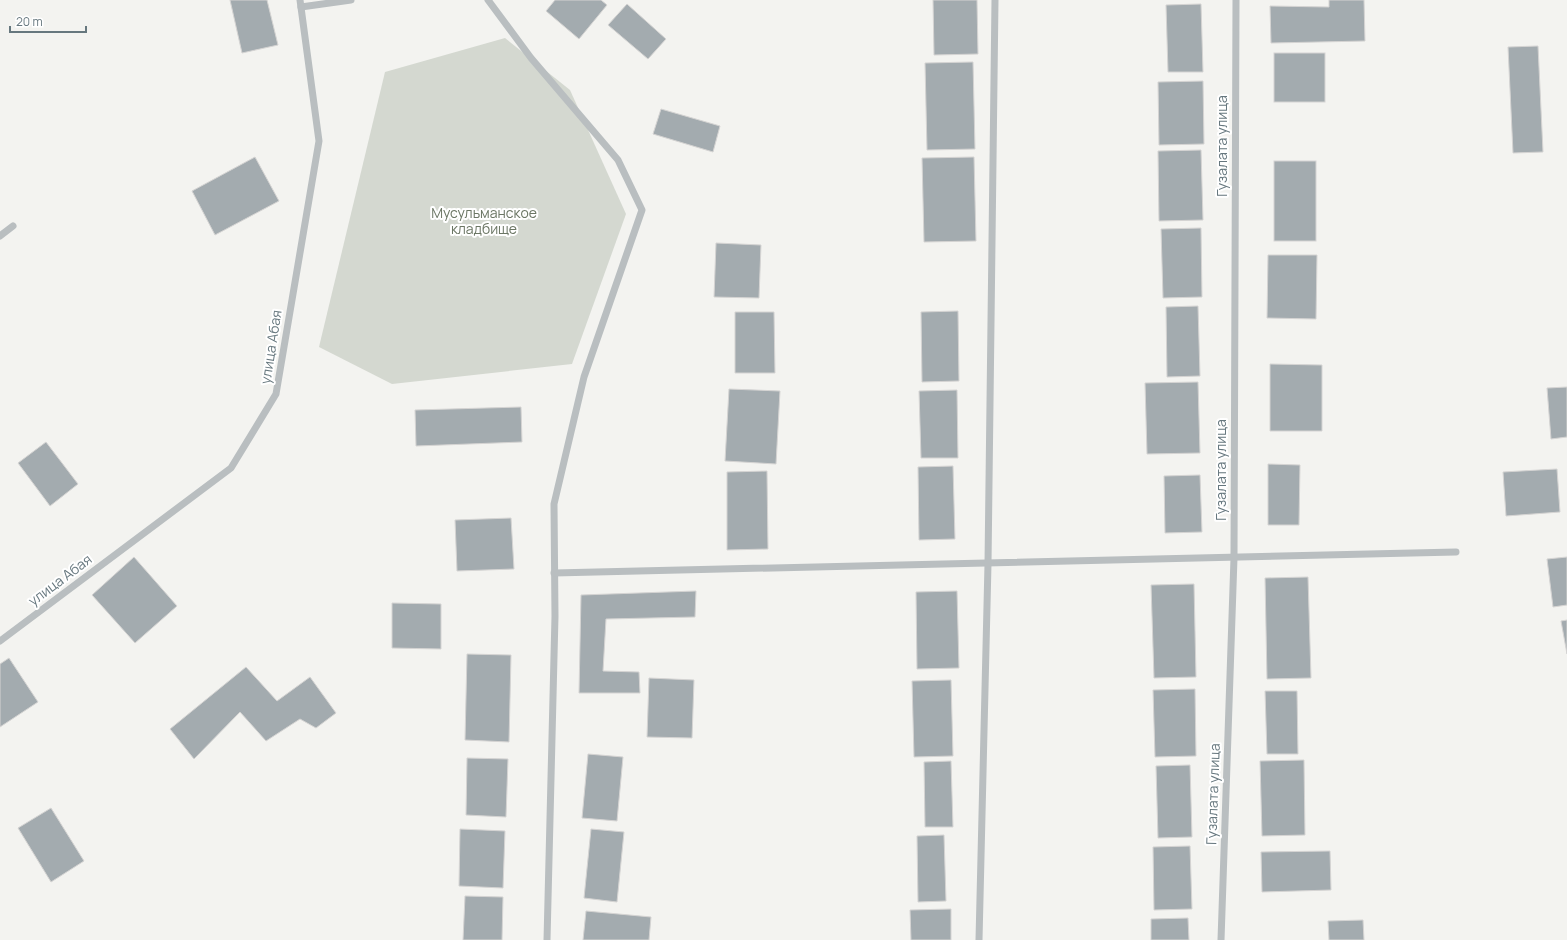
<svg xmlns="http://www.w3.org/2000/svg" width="1567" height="940" viewBox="0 0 1567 940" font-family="Manrope,sans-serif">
<rect width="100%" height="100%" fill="#f3f3f0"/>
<polygon fill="#d4d8d0" points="505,38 570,90 626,214 572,364 392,384 319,347 385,72"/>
<g fill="#a3abaf" stroke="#d5d4d3">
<polygon points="230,0 267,0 278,45 242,53"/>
<polygon points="555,0 601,0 607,5 579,39 546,11"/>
<polygon points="933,0 977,0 978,54 934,55"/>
<polygon points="1329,0 1364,0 1365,41 1271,43 1270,6 1329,7"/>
<polygon points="627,4 666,39 648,59 608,25"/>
<polygon points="1201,4 1203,72 1168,72 1166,5"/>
<polygon points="1538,46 1543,152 1513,153 1508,47"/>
<rect x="1274" y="53" width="51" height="49"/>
<polygon points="973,62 975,149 927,150 925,63"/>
<polygon points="1203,81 1204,144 1159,145 1158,82"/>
<polygon points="661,109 720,126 713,152 653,134"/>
<polygon points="1201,150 1203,220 1159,221 1158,151"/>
<polygon points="255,157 279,201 215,235 192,191"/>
<polygon points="974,157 976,241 924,242 922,158"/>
<rect x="1274" y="161" width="42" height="80"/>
<polygon points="1201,228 1202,297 1163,298 1161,229"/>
<polygon points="716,243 761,245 759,298 714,297"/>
<polygon points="1268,255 1317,255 1316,319 1267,318"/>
<polygon points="1198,306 1200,376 1167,377 1166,307"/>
<polygon points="958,311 959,381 922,382 921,312"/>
<polygon points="735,312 774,312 775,373 735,373"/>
<polygon points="1270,364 1322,365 1322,431 1270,431"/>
<polygon points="1198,382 1200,453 1147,454 1145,383"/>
<polygon points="1567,387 1567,437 1551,439 1547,388"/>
<polygon points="729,389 780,391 776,464 725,461"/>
<polygon points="957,390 958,458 921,458 919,391"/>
<polygon points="521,407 522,442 416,446 415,410"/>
<polygon points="46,442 78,484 50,506 18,463"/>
<polygon points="1268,464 1300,465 1299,525 1268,525"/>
<polygon points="953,466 955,539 919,540 918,467"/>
<polygon points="1557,469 1560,512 1506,516 1503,472"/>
<polygon points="767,471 768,549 727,550 727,472"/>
<polygon points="1200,475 1202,532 1165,533 1164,476"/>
<polygon points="511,518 514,569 457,571 455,520"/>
<polygon points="134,557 177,606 135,643 92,595"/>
<polygon points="1567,557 1567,605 1553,607 1547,559"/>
<polygon points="1308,577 1311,678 1267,679 1265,578"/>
<polygon points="1194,584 1196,677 1154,678 1151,585"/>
<polygon points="696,591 695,617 606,619 603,671 639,672 640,693 579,693 581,595"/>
<polygon points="957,591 959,668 917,669 916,592"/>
<polygon points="392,603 441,604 441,649 392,648"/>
<polygon points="1567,620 1567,654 1561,621"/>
<polygon points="467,654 511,655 509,742 465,740"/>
<polygon points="9,658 38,702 0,727 0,664"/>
<polygon points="246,667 277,701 310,677 336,713 316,728 300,719 266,741 240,712 194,759 170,729"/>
<polygon points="649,678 694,680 692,738 647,737"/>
<polygon points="951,680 953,756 914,757 912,681"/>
<polygon points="1195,689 1196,756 1155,757 1153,690"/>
<polygon points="1265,691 1297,691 1298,754 1267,754"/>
<polygon points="588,754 623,757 617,821 582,818"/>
<polygon points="467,758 508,759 506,817 466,815"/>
<polygon points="1304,760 1305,835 1262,836 1260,761"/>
<polygon points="951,761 953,827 925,827 924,762"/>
<polygon points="1190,765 1192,837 1158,838 1156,766"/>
<polygon points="51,808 84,861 51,882 18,828"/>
<polygon points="460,829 505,831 503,888 459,886"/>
<polygon points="591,829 624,832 617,902 584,898"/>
<polygon points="944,835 946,901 918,902 917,836"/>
<polygon points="1190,846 1192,909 1154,910 1153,847"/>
<polygon points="1330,851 1331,890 1262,892 1261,852"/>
<polygon points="465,896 503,897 502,940 463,940"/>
<polygon points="951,909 951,940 911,940 910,910"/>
<polygon points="586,911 651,917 649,940 583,940"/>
<polygon points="1188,918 1189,940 1151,940 1151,919"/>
<polygon points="1363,920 1364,940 1329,940 1328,921"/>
</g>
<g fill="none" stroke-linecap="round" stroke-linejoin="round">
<g stroke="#b9bec0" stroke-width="7">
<polyline points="488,0 531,58 618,160 642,210 584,377 554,504 555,616 547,940"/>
<polyline points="301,7 351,0"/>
<polyline points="0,236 13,226"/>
<polyline points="554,573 1456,552"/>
<polyline points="0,641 231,468 276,394 319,141 300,0"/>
<polyline points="979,940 988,564 995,0"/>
<polyline points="1221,940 1234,558 1236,0"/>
</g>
</g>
<g text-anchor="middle" stroke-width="4" stroke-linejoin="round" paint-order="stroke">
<g font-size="14" fill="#66777e" stroke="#fff">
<text transform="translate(1222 146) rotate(-90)" y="5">Гузалата улица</text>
<text transform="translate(271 347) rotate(-81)" y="5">улица Абая</text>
<text transform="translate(1221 470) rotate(-90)" y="5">Гузалата улица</text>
<text transform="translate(60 580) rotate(-37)" y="5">улица Абая</text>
<text transform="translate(1213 794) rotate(-88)" y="5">Гузалата улица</text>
</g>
<g font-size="14" fill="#6b7664" stroke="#fff">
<text x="484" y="218">Мусульманское<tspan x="484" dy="16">кладбище</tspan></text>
</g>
</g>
<path d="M10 26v6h76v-6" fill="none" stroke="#66777e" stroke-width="2"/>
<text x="16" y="26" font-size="12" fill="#66777e" stroke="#ffffff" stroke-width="3" paint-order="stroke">20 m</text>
</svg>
